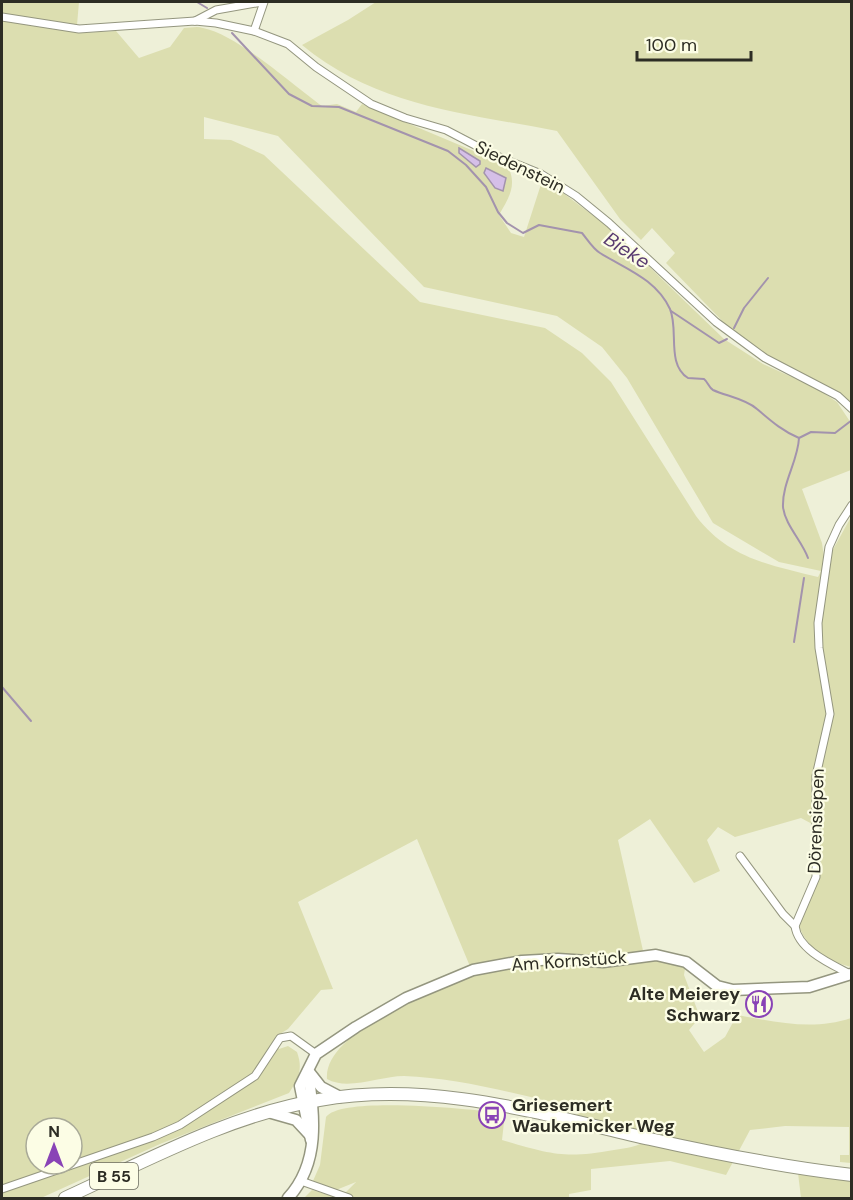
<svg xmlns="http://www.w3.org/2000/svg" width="853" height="1200" viewBox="0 0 853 1200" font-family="'DM Sans',sans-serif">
<rect width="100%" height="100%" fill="#eef0d8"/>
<g fill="#dcdeb0" fill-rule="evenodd">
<polygon points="2,2 79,2 77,25 14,17 2,13"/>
<path d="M 376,2 L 851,2 L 851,406 L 766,358 L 733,332 L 666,263 L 675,253 L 652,228 L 641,240 L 620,219 L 557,131 C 465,113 377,107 302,45 L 348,20 Z"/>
<path d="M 2,20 L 80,33 L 116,31 L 139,58 L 170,47 L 184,28 C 190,28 197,26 203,28 C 236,34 293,85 322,106 L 337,104 L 356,112 L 362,104 L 507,165 C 518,184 509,198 499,215 L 511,233 L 524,237 L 543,178 L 607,226 L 724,339 L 763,364 L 816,388 L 837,402 L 851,423 L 851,470 L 802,489 L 822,543 L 825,564 L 851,517 L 851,967 C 828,961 808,950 799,926 L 822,870 L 814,825 L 801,818 L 735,837 L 718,827 L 707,840 L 720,871 L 694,883 L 650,819 L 618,840 L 644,955 L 686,962 L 684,975 L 700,1017 L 689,1030 L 704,1052 L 725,1037 L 737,1015 C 776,1022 813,1031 851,1018 L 851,1163 L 840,1162 L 840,1155 L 849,1155 L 849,1127 L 785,1126 L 750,1130 L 726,1175 L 670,1161 L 591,1169 L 591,1190 L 569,1194 L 569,1198 L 355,1198 L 345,1193 L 356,1182 L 336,1190 L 313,1181 L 320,1165 L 326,1117 C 342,1095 475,1110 505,1113 L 502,1140 C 550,1154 564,1159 614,1150 C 627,1148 638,1147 649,1139 L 568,1119 L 585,1110 C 527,1097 463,1078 404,1076 C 380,1076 348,1091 327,1079 C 323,1031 437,991 474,976 L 417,839 L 298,902 L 333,989 L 321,990 L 288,1029 L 275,1037 L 279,1049 L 288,1046 L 297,1052 C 303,1069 299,1078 289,1093 L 160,1144 L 41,1198 L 2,1198 ZM 204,117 L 278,136 L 424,287 L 557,316 L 602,347 L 627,378 L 713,523 L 779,562 L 821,571 L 818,577 C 769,565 728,558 696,516 L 611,382 L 582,353 L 545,328 L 420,302 L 264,155 L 231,140 L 204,139 ZM 36,1128 L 72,1128 L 72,1164 L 36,1164 Z"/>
<polygon points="798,1173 851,1179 851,1198 801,1198"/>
<polygon points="312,1190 339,1198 304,1198"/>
</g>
<g fill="#d5bfe8" stroke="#a393ad" stroke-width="1.5">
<polygon points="459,148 480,161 480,164 476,167 459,153"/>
<polygon points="486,168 506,178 503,191 495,188 484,173"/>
</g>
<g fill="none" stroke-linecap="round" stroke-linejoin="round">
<g stroke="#a393ad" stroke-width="2">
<polyline points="197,2 207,8"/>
<path d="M 232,33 L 289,94 L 312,106 L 339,107 L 448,151 L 466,165 L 486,187 L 498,212 L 507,223 L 523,233 L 539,225 L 582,233 C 587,239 593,249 600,253 C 626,269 656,279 670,309 C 679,330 666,364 688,378 L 704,379 C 708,382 709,388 713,390 C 726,396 746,399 757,409 C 770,420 782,431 799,438 L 811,432 L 835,433 L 852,420"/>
<polyline points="671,311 719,343 727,339"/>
<polyline points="734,328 744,308 768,278"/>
<path d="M 799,438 C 798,461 782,483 783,507 C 785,525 802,541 808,558"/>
<polyline points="794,642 804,578"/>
<polyline points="2,687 31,721"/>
</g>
<defs>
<g id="street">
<polyline points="2,17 79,29 195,21 216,23 254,31 288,44 316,67 371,104 405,118 446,130 492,154 541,174 576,196 609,223 716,322 765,358 838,396 852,409"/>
<polyline points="195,21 216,10 262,2"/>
<polyline points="254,31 264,2"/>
<polyline points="740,856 783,914 795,926"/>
<path d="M 850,974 C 831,964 798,950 795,926 L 816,877 L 816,776 L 830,714 L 819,648 L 818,623 L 829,547 L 839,525 L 852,505"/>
<polyline points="301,1181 349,1198"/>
<polyline points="2,1189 153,1137 180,1125 255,1076 280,1038 291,1036 316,1054"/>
</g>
<g id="secondary">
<polyline points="310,1073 321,1087 340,1097"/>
<polyline points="268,1112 296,1120 309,1134"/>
<polyline points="311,1140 300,1086 316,1054 356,1027 406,998 473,970 522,961 558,959 603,962 656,955 686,962 717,986 733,990 809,987 851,974"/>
<path d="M 288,1198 C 321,1162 314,1115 308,1071"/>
</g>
<path id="primary" d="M 65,1198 C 146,1161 230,1115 319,1100 C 432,1080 541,1114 650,1139 C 717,1154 784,1167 852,1175"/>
</defs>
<use href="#street" stroke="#94967f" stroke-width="9"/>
<use href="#secondary" stroke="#94967f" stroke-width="13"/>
<use href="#primary" stroke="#94967f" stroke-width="14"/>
<use href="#street" stroke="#fff" stroke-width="7"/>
<use href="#secondary" stroke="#fff" stroke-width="10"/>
<use href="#primary" stroke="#fff" stroke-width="12"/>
</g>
<defs>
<symbol id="restaurant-ring" viewBox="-11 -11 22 22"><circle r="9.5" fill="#fcfde5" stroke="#8943b6" stroke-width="1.5"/><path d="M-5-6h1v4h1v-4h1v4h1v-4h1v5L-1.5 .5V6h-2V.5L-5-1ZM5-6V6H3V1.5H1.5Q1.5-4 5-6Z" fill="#8943b6"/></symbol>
<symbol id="bus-ring" viewBox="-11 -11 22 22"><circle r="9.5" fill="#fcfde5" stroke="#8943b6" stroke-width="1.5"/><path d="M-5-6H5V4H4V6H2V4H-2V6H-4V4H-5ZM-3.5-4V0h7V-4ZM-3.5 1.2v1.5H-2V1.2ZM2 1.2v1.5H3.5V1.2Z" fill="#8943b6"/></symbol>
</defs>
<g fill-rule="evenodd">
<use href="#restaurant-ring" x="744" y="989" width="30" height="30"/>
<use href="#bus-ring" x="477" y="1100" width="30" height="30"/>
</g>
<g text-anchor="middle" stroke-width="4.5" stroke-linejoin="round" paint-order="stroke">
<rect fill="#fcfde5" stroke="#6b6b5e" stroke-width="1.5" x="90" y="1163" width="48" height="26" rx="4.5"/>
<g font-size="16" font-weight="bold" fill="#2d2d24">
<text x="114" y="1182">B 55</text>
</g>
<g font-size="18" fill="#2d2d24" stroke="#fcfde5">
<text transform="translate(520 167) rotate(26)" y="6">Siedenstein</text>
<text transform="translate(816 821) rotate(-88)" y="6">Dörensiepen</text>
<text transform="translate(569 961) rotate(-4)" y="6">Am Kornstück</text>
</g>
<g font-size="18" font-weight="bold" fill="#2d2d24" stroke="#fcfde5" text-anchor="end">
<text x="740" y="1000">Alte Meierey<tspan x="740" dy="21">Schwarz</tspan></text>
<text x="512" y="1111" text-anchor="start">Griesemert<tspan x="512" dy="21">Waukemicker Weg</tspan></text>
</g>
<g font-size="20" font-style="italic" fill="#5a3c71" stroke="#fcfde5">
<text transform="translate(627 250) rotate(33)" y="7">Bieke</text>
</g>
</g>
<rect width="853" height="1200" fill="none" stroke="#2d2d24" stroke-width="6"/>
<g transform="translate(54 1146)"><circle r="28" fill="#fcfde5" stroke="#a9aa98" stroke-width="1.5"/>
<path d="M0-4.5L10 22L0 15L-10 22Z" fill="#8943b6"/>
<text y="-9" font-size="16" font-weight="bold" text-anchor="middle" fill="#2d2d24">N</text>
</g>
<path d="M637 51v9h114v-9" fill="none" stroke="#2d2d24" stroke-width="3"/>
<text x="646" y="51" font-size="18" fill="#2d2d24" stroke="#fcfde5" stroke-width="4.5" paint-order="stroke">100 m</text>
</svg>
